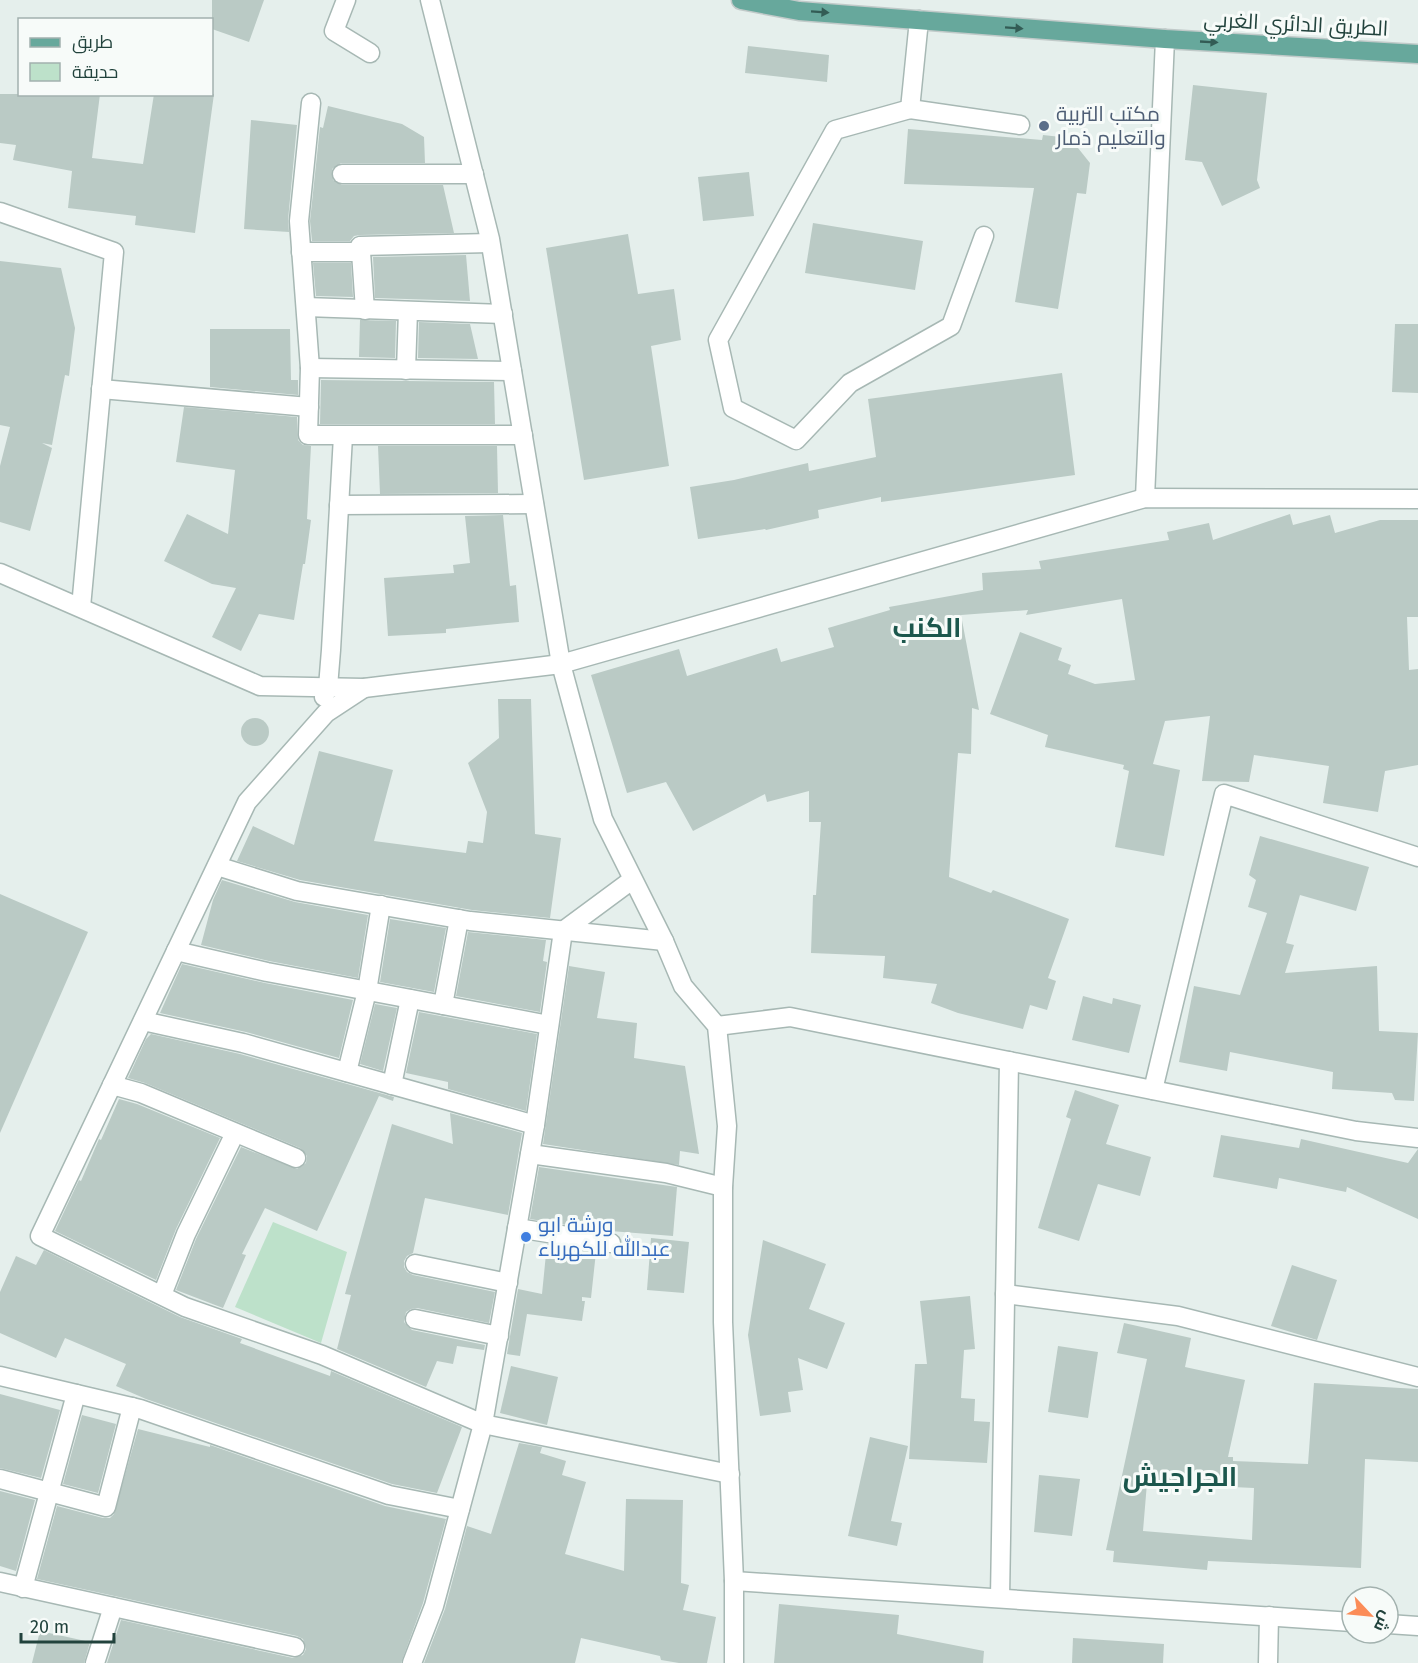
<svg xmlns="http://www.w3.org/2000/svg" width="1418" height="1663" viewBox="0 0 1418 1663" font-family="'Fira Sans',Cairo,sans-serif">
<rect width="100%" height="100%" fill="#e5efec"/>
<polygon fill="#bde1ca" points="273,1222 347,1252 321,1343 235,1307"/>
<g fill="#bacac5" fill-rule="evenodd">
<polygon points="212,0 264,0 249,42 212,29"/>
<polygon points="748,46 829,55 827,82 745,73"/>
<polygon points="1193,85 1267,93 1257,180 1260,188 1222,206 1202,162 1185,160"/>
<polygon points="0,94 100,94 92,158 143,164 154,94 214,94 195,233 135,225 136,216 68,208 72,171 13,160 16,145 0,143"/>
<polygon points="328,106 402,124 424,137 425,163 341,163 332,169 333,180 342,185 443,185 454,233 360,235 354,236 350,241 312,241 310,221 320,127 323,128"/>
<polygon points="251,120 297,125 288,220 289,232 244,229"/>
<polygon points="908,129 1042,140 1043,135 1070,138 1090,163 1086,194 1077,193 1058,309 1015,302 1034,188 904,184"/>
<polygon points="749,172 754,216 703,221 698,177"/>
<polygon points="813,223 923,241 915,290 805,273"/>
<polygon points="628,234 638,294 674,289 681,340 651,346 669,466 584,480 546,248"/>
<polygon points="466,255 470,301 375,298 373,257"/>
<polygon points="0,261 61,268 75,328 69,376 65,375 52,445 42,443 52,448 30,531 0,522 0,466 10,427 0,425"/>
<polygon points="313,263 351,263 353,297 316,296"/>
<polygon points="360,320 396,321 395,358 359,357"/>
<polygon points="419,322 470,324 478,359 418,358"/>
<polygon points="1395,324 1418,324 1418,393 1392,392"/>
<polygon points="210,329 290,329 291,380 298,380 298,395 210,387"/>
<polygon points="1062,373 1075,475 881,502 881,497 818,510 819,518 766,530 765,529 698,539 690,487 734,480 808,463 809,471 876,457 868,399"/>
<polygon points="321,380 494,382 495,424 320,424"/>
<polygon points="184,407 297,417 298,440 303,445 311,446 307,519 311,520 305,564 303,564 294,620 259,614 241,651 212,637 236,588 212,584 164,561 187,514 228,534 235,470 176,462"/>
<polygon points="378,446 497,446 498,493 380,494"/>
<polygon points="1290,514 1293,525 1330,515 1335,533 1380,520 1418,520 1418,617 1407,617 1409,670 1418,669 1418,765 1385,771 1378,812 1323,803 1329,766 1254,755 1249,782 1202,781 1210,716 1165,721 1153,764 1180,770 1164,856 1115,847 1129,771 1123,769 1124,765 1045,747 1048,735 990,714 1020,632 1062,648 1058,660 1071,665 1068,674 1095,684 1135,680 1122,599 1026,615 1028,610 961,615 979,710 972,708 971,754 958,753 949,877 991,893 993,890 1069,919 1048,978 1056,981 1047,1010 1030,1005 1023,1029 958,1013 931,1003 937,984 883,978 885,956 811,953 813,895 816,895 821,822 809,822 809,791 767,802 765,794 693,831 666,782 627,793 591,675 679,649 687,676 777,648 781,662 834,647 828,628 890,610 889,607 983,590 982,573 1041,569 1039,561 1169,540 1167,532 1209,523 1213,540"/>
<polygon points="503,515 510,586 516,585 519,622 446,629 446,633 388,636 384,578 454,573 453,565 470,563 465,516"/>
<polygon points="498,699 531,699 535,834 561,838 550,918 472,910 300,880 237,861 253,826 294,845 319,751 393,770 374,841 466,853 468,841 483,843 487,812 468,763 499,738"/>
<circle cx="255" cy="732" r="14"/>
<polygon points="1260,836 1369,867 1356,911 1300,895 1286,943 1294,945 1285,973 1377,966 1379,1031 1418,1033 1414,1101 1395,1100 1392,1093 1332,1089 1333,1072 1230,1052 1227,1071 1179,1062 1194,986 1240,995 1267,913 1248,907 1256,880 1249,875"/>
<polygon points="222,880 295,902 368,915 358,978 269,961 201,945 213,900"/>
<polygon points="0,894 88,932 0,1133"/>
<polygon points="390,919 446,928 434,992 380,982"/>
<polygon points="468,932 546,940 543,961 547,962 540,1012 456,996"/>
<polygon points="182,964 265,983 353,1000 339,1058 246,1032 160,1013"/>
<polygon points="569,966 605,972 597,1018 637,1023 634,1058 685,1066 699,1154 680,1151 679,1165 543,1144"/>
<polygon points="1083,996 1112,1004 1113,998 1141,1005 1129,1053 1072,1040"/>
<polygon points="375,1004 397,1008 383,1071 360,1064"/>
<polygon points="419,1012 537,1034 526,1111 448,1089 448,1082 406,1073"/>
<polygon points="151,1034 240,1054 394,1097 393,1101 379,1096 317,1231 265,1208 242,1254 246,1255 223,1308 176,1290 196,1239 241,1147 297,1169 306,1163 307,1156 300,1148 145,1083 128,1078 146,1039"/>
<polygon points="1075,1090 1119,1105 1106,1144 1151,1157 1140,1196 1098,1184 1079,1241 1038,1228 1071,1119 1066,1117"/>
<polygon points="119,1099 137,1104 220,1138 176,1229 156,1280 55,1231 79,1180 81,1181 99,1139 101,1140"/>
<polygon points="450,1113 522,1133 508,1215 425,1198 413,1253 407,1256 404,1261 404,1267 407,1272 413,1275 495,1292 489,1323 417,1308 411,1309 406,1312 404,1322 412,1330 485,1345 484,1350 457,1346 453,1364 437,1361 426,1387 337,1349 351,1295 345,1294 392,1124 453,1144"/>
<polygon points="1221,1135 1299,1148 1301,1139 1408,1163 1418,1149 1418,1219 1347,1187 1346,1192 1279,1178 1277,1189 1213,1177"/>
<polygon points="539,1167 677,1187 673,1236 598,1230 530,1219"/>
<polygon points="651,1238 689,1242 684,1293 647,1290"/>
<polygon points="763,1240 826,1264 809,1309 845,1323 827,1369 798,1358 803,1390 788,1392 791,1412 760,1416 748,1335"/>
<polygon points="547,1244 596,1252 591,1298 582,1297 582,1301 585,1301 582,1321 527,1314 520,1356 507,1354 518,1289 542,1294"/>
<polygon points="44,1250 180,1317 242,1339 240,1343 330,1376 331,1371 462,1427 437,1493 392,1484 146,1399 116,1386 126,1364 65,1338 56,1358 0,1333 0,1292 16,1256 36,1265"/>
<polygon points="1292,1265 1337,1280 1317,1340 1271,1326"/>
<polygon points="970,1296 975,1349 964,1350 961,1398 975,1399 974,1421 990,1422 987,1463 909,1459 915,1364 927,1364 920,1301"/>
<path d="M 1124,1323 L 1191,1338 L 1185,1367 L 1245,1380 L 1228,1457 L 1233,1457 L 1233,1461 L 1308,1464 L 1314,1383 L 1418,1389 L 1418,1462 L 1365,1459 L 1361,1568 L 1208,1561 L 1207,1570 L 1113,1562 L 1114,1551 L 1106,1550 L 1147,1359 L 1117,1353 ZM 1147,1483 L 1254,1488 L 1252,1540 L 1143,1531 Z"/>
<polygon points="1058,1346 1098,1352 1088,1418 1048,1412"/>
<polygon points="511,1366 558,1377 547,1425 500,1413"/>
<polygon points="0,1394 60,1410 41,1478 0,1468"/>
<polygon points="82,1415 116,1424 98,1493 63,1484"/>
<polygon points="138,1429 210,1447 210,1445 385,1506 446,1519 423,1603 401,1663 107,1663 121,1620 293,1658 303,1655 306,1649 303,1639 297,1636 37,1579 57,1506 103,1518 110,1518 114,1514"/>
<polygon points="870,1437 908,1446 891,1521 902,1523 897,1546 848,1536"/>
<polygon points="519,1443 542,1447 540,1453 566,1461 562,1475 586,1482 565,1554 624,1571 626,1499 683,1500 681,1583 689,1585 683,1610 716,1617 707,1663 679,1663 661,1660 660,1656 581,1638 575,1663 424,1663 445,1609 467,1526 491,1534"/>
<polygon points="1039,1475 1080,1479 1072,1536 1034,1532"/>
<polygon points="0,1491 35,1500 16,1571 0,1566"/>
<polygon points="779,1604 899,1615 897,1634 984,1651 983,1663 774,1663"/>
<polygon points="40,1631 90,1642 84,1663 32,1663"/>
<polygon points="1073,1638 1164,1644 1163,1663 1072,1663"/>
</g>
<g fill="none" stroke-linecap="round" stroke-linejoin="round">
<defs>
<g id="minor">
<polyline points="346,0 334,31 370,53"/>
<polyline points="430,0 490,239 561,664 603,819 664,941 683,986 717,1026 727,1126 723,1187 723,1322 734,1581 734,1663"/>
<polyline points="919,20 910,109 835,130 718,340 733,408 796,440 850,383 951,326 984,236"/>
<polyline points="311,103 299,221 310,368 308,435 523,435"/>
<polyline points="910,109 1020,125"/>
<polyline points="342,174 474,174"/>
<polyline points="0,212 114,252 81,607"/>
<polyline points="301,252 361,252 360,246 490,243"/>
<polyline points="361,252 365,310"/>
<polyline points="306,307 503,314"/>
<polyline points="310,368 512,371"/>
<polyline points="406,370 408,311"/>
<polyline points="101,389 309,407"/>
<polyline points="1145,498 1165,39"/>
<polyline points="339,505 534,504"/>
<polyline points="0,573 260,686 364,688 561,664 1145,498 1418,499"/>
<polyline points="364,688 326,713 247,802 40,1236 185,1307 322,1355 483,1424 730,1474"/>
<polyline points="324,697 328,687 331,650 343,436"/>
<polyline points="217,866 297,891 470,921 664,941"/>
<polyline points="459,919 443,1005 549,1025"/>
<polyline points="176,951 267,972 443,1005"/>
<polyline points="143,1021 243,1043 535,1125"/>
<polyline points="717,1026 790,1017 1356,1131 1418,1138"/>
<polyline points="347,1072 367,991 381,905"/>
<polyline points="112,1085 141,1093 296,1158"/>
<polyline points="392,1085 410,999"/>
<polyline points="1153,1090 1224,794 1418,857"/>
<polyline points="530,1154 666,1173 723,1187"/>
<polyline points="517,1228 611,1243"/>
<polyline points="415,1264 508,1283"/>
<polyline points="1005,1294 1178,1316 1418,1377"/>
<polyline points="162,1295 186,1234 235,1133"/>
<polyline points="415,1319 499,1336"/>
<polyline points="0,1376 140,1409 389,1495 460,1509"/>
<polyline points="0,1479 106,1507 132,1407"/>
<polyline points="734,1581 1352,1622"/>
<polyline points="0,1582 295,1647"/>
<polyline points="23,1588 76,1394"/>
<polyline points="1000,1598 1009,1061"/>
<polyline points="1388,1624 1418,1626"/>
<polyline points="95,1663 113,1607"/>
<polyline points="412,1663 434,1606 483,1424 535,1125 563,931 632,880"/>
<polyline points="1268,1663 1269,1616"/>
</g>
<polyline id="major" points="741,0 799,11 1165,39 1418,54"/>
</defs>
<use href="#minor" stroke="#a7b8b4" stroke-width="21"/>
<use href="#major" stroke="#c1cac9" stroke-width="21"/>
<use href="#minor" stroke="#fff" stroke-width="18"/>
<use href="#major" stroke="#67a89c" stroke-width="18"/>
</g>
<defs><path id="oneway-solid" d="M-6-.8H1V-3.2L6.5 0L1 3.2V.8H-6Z" transform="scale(1.5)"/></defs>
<g fill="#335c55">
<use href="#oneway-solid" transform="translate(820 12) rotate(4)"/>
<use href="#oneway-solid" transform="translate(1014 28) rotate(4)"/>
<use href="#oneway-solid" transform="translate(1209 42) rotate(3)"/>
</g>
<circle fill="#5c6f8a" stroke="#f7fbf9" stroke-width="2" cx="1044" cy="126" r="6"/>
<circle fill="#3f7fe0" stroke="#f7fbf9" stroke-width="2" cx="526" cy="1237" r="6"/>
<g text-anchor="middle" stroke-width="6" stroke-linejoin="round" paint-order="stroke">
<g font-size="21" fill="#22433d" stroke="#f7fbf9">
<text transform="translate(1296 24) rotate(3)" y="7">الطريق الدائري الغربي</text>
</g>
<g font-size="21" fill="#4e5e75" stroke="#f7fbf9" text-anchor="start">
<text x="1056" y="121">مكتب التربية<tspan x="1056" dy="24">والتعليم ذمار</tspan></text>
</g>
<g font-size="21" fill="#366cbe" stroke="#f7fbf9" text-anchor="start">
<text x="538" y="1232">ورشة ابو<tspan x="538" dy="24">عبدالله للكهرباء</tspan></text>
</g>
<g font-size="27" font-weight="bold" fill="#1c574d" stroke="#f7fbf9">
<text x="927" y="637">الكنب</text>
<text x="1180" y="1486">الجراجيش</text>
</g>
</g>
<rect x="18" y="18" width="195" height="78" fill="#f7fbf9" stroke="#a2b1ae" stroke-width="1.5"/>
<rect x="30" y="38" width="30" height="9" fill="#67a89c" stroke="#a2b1ae" stroke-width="1.5"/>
<text x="72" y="48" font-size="18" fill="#22433d">طريق</text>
<rect x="30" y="63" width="30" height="18" fill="#bde1ca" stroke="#a2b1ae" stroke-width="1.5"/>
<text x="72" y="78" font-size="18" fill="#22433d">حديقة</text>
<g transform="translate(1370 1615) rotate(116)"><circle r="28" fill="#f7fbf9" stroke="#a2b1ae" stroke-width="1.5"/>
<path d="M0-4.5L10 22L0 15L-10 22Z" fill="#fb8c58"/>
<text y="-9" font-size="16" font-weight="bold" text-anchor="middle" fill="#22433d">ش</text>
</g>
<path d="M21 1633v9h93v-9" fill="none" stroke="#22433d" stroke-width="3"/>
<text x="30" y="1633" font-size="18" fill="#22433d" stroke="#f7fbf9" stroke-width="4.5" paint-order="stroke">20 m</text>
</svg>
